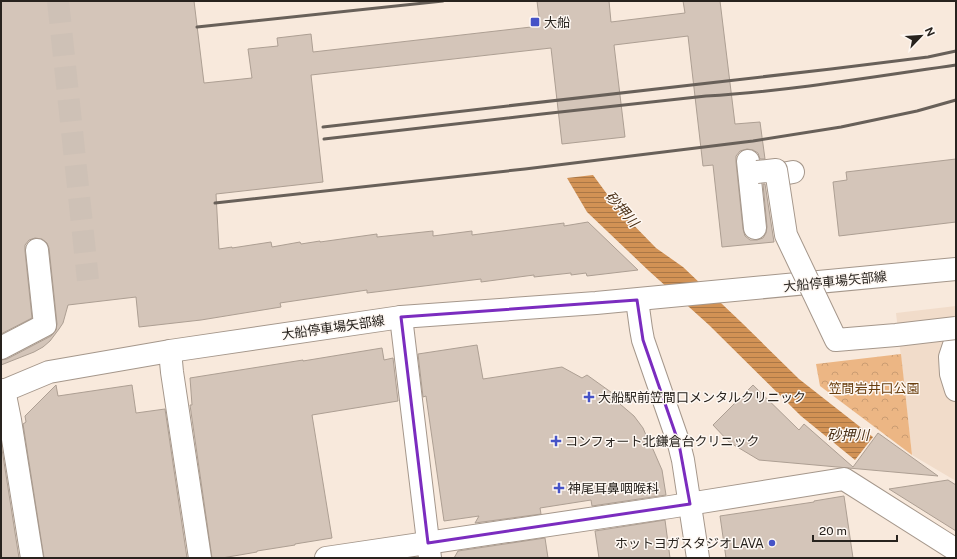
<svg xmlns="http://www.w3.org/2000/svg" width="957" height="559" viewBox="0 0 957 559" font-family="'Public Sans','Noto Sans JP',sans-serif">
<defs>
<pattern id="park-crowns" width="20" height="18" patternUnits="userSpaceOnUse"><rect width="20" height="18" fill="#ecb684"/><path d="M2 6a3 3 0 1 1 6 0M12 15a3 3 0 1 1 6 0" fill="none" stroke="#ca9c72"/></pattern>
<pattern id="water-rules" width="6" height="5" patternUnits="userSpaceOnUse"><rect width="6" height="5" fill="#d29255"/><path d="M0 2.5h6" fill="none" stroke="#aa7746"/></pattern>
</defs>
<rect width="100%" height="100%" fill="#f8e9dc"/>
<polygon fill="#f1dcca" points="956,306 956,481 912,455 896,313"/>
<polygon fill="url(#park-crowns)" points="901,354 912,455 820,386 816,364"/>
<polygon fill="url(#water-rules)" points="593,175 618,209 656,248 683,267 741,322 799,379 873,437 855,460 801,416 709,325 649,271 587,212 567,178"/>
<g fill="#d4c5b9" stroke="#ad9f93">
<polygon points="1,1 194,1 204,83 252,78 248,49 278,46 277,38 311,34 313,52 540,26 537,1 609,1 611,22 685,13 683,1 720,1 735,124 760,122 765,159 760,159 758,153 753,150 747,149 740,151 736,156 736,162 743,229 745,236 750,240 757,240 763,238 766,233 767,227 763,184 765,184 774,242 722,247 713,165 703,166 688,36 614,45 625,137 562,144 551,48 311,75 323,182 216,194 219,249 232,247 232,248 271,242 272,247 300,242 301,244 320,241 320,242 377,234 377,237 433,231 433,236 472,231 472,235 564,223 564,226 588,222 638,270 587,276 586,273 571,275 571,273 534,277 534,275 481,282 481,279 367,293 367,290 280,303 281,307 201,320 139,327 136,297 68,305 63,323 59,329 50,341 43,347 34,352 1,365 1,360 7,359 51,336 56,330 57,324 49,248 47,243 42,239 35,238 29,240 25,245 25,251 32,318 1,334"/>
<polygon points="956,159 956,222 839,236 833,182 847,180 846,172"/>
<polygon points="477,345 483,379 562,367 582,378 587,375 622,400 620,404 634,416 643,428 651,447 652,447 662,470 666,495 592,506 591,500 540,508 541,514 475,523 479,516 444,521 426,396 423,397 418,354"/>
<polygon points="382,348 384,360 393,358 398,401 312,415 332,538 295,544 295,545 257,551 257,552 222,558 212,558 190,405 192,405 190,378 303,360 303,361"/>
<polygon points="56,385 58,396 132,385 136,413 165,409 187,558 44,558 23,424 26,422 25,416"/>
<polygon points="753,385 799,430 804,424 853,467 878,433 938,476 759,460 729,442 713,425"/>
<polygon points="1,443 19,558 1,558"/>
<polygon points="948,480 956,485 956,531 889,489"/>
<polygon points="844,496 853,558 726,558 720,516 814,502 814,501"/>
<polygon points="665,520 670,558 599,558 595,531"/>
<polygon points="545,538 548,558 454,558 458,551"/>
</g>
<g fill="none" stroke-linecap="round" stroke-linejoin="round">
<polyline stroke="#cec1b6" stroke-width="22" stroke-dasharray="22 11" stroke-linecap="butt" points="58,1 88,280"/>
<defs>
<g id="minor">
<polyline points="748,161 755,228"/>
<polyline points="777,175 793,172"/>
<polyline points="637,300 641,329 643,340 679,444 683,460 698,558"/>
<polyline points="401,317 430,558"/>
<polyline points="956,339 950,357 951,374 956,390"/>
<polyline points="1,348 45,325 37,250"/>
<polyline points="170,351 172,372 200,558"/>
<polyline points="4,390 10,420 32,558"/>
<polyline points="326,558 670,507 844,479 956,550"/>
</g>
<polyline id="major" points="1,392 49,372 170,351 401,317 596,303 956,269"/>
</defs>
<use href="#minor" stroke="#a5978b" stroke-width="24"/>
<use href="#major" stroke="#a5978b" stroke-width="24"/>
<use href="#minor" stroke="#fff" stroke-width="22"/>
<use href="#major" stroke="#fff" stroke-width="22"/>
<g stroke="#686059" stroke-width="3">
<polyline points="197,27 443,1"/>
<polyline points="323,127 831,69 928,57 956,51"/>
<path d="M 324,139 L 542,114 L 706,96 C 789,91 873,77 956,65"/>
<polyline points="215,203 525,169 753,141 841,127 917,111 956,100"/>
</g>
<defs>
<polyline id="minor-bridge" points="757,172 776,170 786,235 836,340 896,335 956,328"/>
</defs>
<use href="#minor-bridge" stroke="#a5978b" stroke-width="24" stroke-linecap="butt"/>
<use href="#minor-bridge" stroke="#fff" stroke-width="22"/>
</g>
<path fill="none" stroke="#7b2cbf" stroke-width="3" stroke-linejoin="round" d="M 637,300 L 643,340 L 679,444 L 690,504 L 428,543 L 401,317 Z"/>
<g fill="#4653c7" stroke="#fef8f3" stroke-width="1.5">
<rect x="530" y="17" width="10" height="10" rx="2"/>
<path d="M587 391h4v4h4v4h-4v4h-4v-4h-4v-4h4z"/>
<path d="M554 435h4v4h4v4h-4v4h-4v-4h-4v-4h4z"/>
<path d="M557 482h4v4h4v4h-4v4h-4v-4h-4v-4h4z"/>
<circle cx="772" cy="543" r="4"/>
</g>
<g text-anchor="middle" stroke-width="3" stroke-linejoin="round" paint-order="stroke">
<g font-size="13" fill="#28231e" stroke="#fef8f3" text-anchor="start">
<text x="544" y="27">大船</text>
<text x="598" y="402">大船駅前笠間口メンタルクリニック</text>
<text x="565" y="446">コンフォート北鎌倉台クリニック</text>
<text x="568" y="493">神尾耳鼻咽喉科</text>
<text x="764" y="548" text-anchor="end">ホットヨガスタジオLAVA</text>
</g>
<g font-size="13" fill="#28231e" stroke="#fef8f3">
<text transform="translate(835 281) rotate(-6)" y="5">大船停車場矢部線</text>
<text transform="translate(333 327) rotate(-8)" y="5">大船停車場矢部線</text>
</g>
<g font-size="13" fill="#683d0d" stroke="#fef8f3">
<text x="874" y="393">笠間岩井口公園</text>
</g>
<g font-size="14" font-style="italic" fill="#4b3016" stroke="#fef8f3">
<text transform="translate(622 209) rotate(49)" y="5">砂押川</text>
<text x="848" y="440">砂押川</text>
</g>
</g>
<rect width="957" height="559" fill="none" stroke="#28231e" stroke-width="4"/>
<g transform="translate(921 36) rotate(65)" stroke="#fef8f3" stroke-width="3" paint-order="stroke">
<path d="M0-3L7 15L0 10L-7 15Z" fill="#28231e"/>
<text y="-6" font-size="11" font-weight="bold" text-anchor="middle" fill="#28231e">N</text>
</g>
<path d="M813 535v6h84v-6" fill="none" stroke="#28231e" stroke-width="2"/>
<text x="819" y="535" font-size="12" fill="#28231e" stroke="#fef8f3" stroke-width="3" paint-order="stroke">20 m</text>
</svg>
